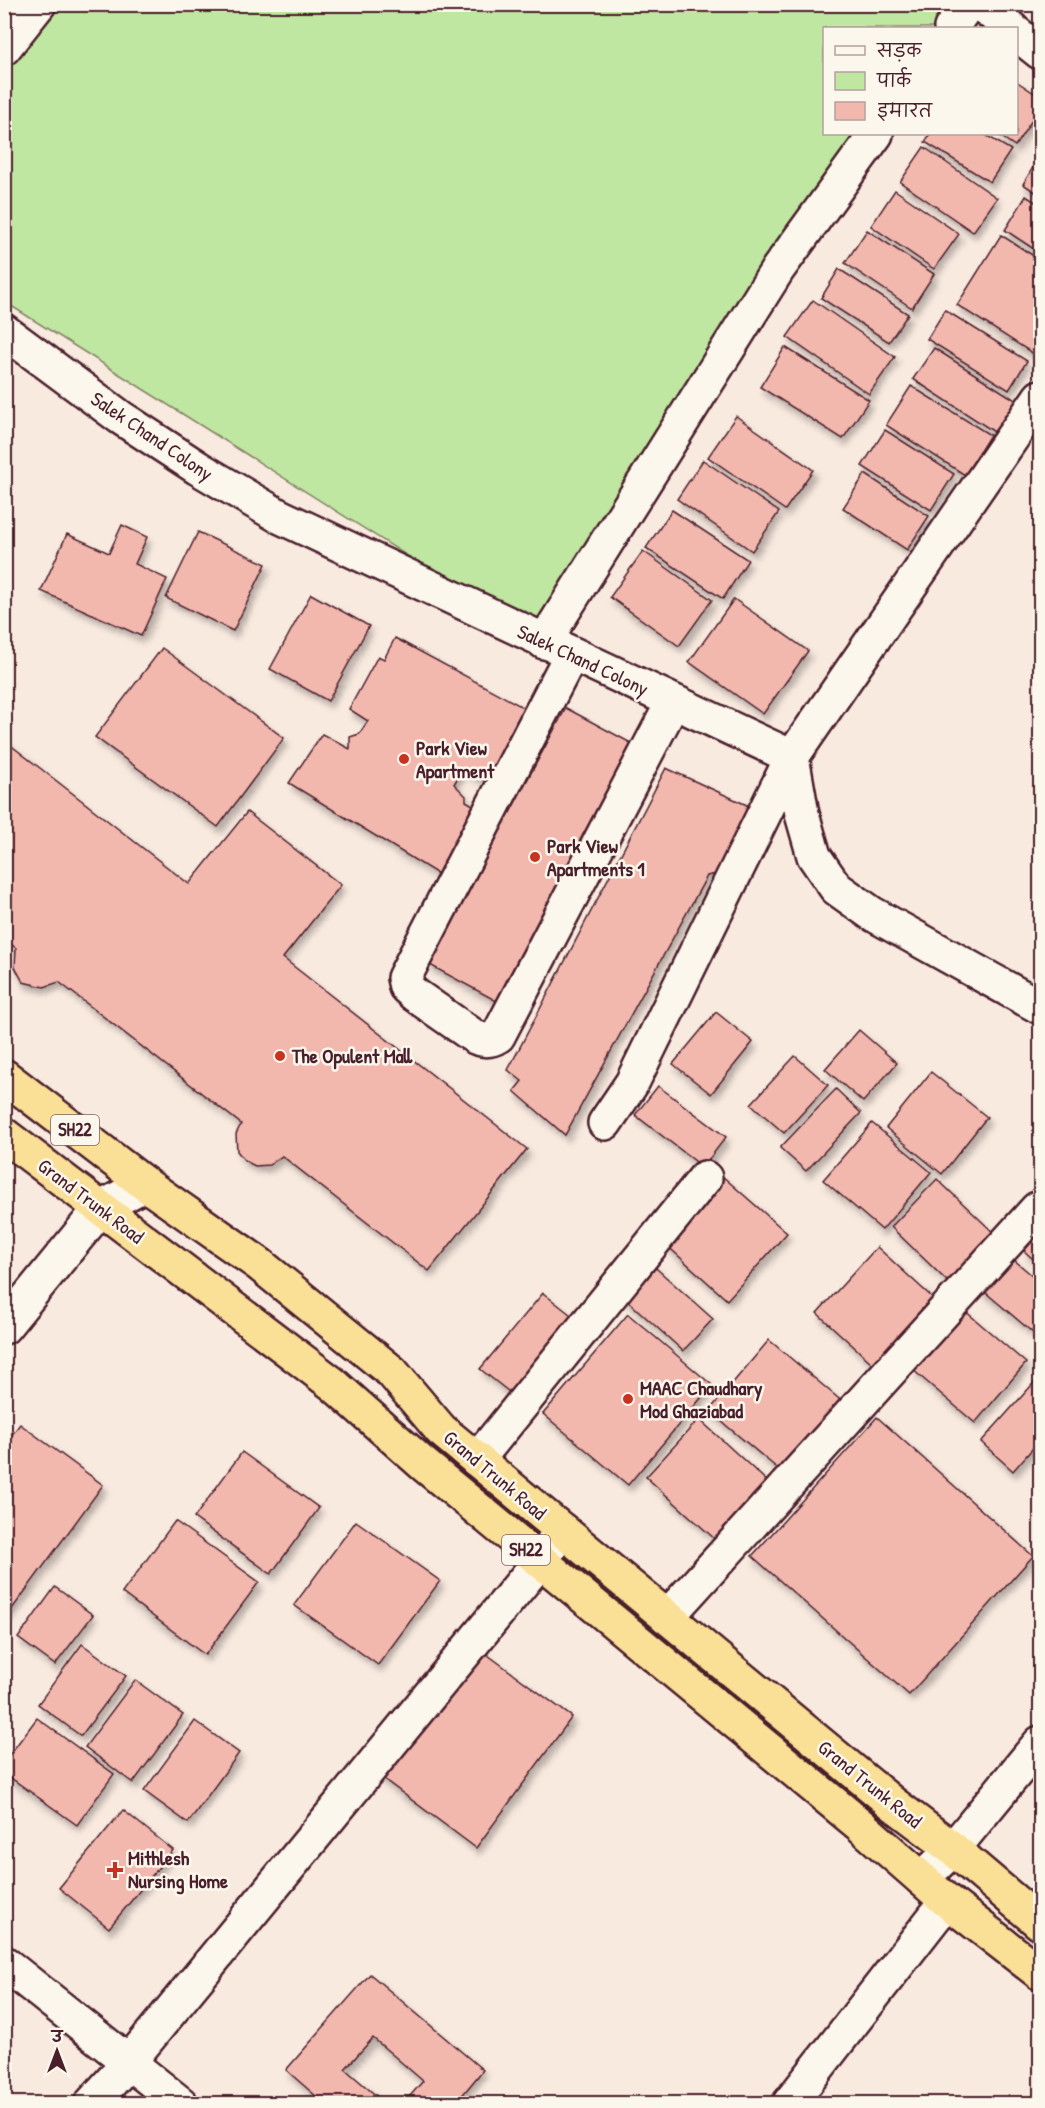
<svg xmlns="http://www.w3.org/2000/svg" width="1045" height="2108" viewBox="0 0 1045 2108" font-family="'Patrick Hand','Playpen Sans Deva',sans-serif">
<defs>
<filter id="shadow"><feDropShadow dx="3.5" dy="6" stdDeviation="3" flood-color="#0004"/></filter>
</defs>
<rect width="100%" height="100%" fill="#f9eae0"/>
<filter id="ink" filterUnits="userSpaceOnUse"><feTurbulence type="fractalNoise" baseFrequency=".0167" numOctaves="2"/><feDisplacementMap in="SourceGraphic" scale="12" xChannelSelector="R" yChannelSelector="G"/><feConvolveMatrix kernelMatrix="1 2 1 2 8 2 1 2 1" color-interpolation-filters="sRGB"/></filter>
<g filter="url(#ink)">
<polygon fill="#c0e7a2" stroke="#858366" stroke-width="1.5" points="39,4 969,5 953,28 824,28 824,134 883,134 544,642 5,302 4,48"/>
<g fill="#f2b8ae" stroke="#4a1f2b" stroke-width="1.5" filter="url(#shadow)">
<polygon points="1016,81 1040,97 1040,108 1015,146 997,134 1016,134"/>
<polygon points="930,134 984,134 1011,150 990,182 925,142"/>
<polygon points="924,147 997,198 973,232 900,182"/>
<polygon points="1040,156 1040,195 1023,184"/>
<polygon points="895,190 959,234 934,269 871,226"/>
<polygon points="1026,196 1040,205 1040,253 1005,230"/>
<polygon points="867,230 934,274 912,308 845,263"/>
<polygon points="1001,235 1040,260 1040,358 957,305"/>
<polygon points="839,269 908,314 889,342 821,298"/>
<polygon points="813,300 895,357 869,394 787,337"/>
<polygon points="945,310 1027,361 1009,390 927,339"/>
<polygon points="785,347 869,400 843,439 760,387"/>
<polygon points="934,348 1020,403 999,435 913,379"/>
<polygon points="911,386 990,435 965,475 886,425"/>
<polygon points="736,416 813,470 785,510 708,457"/>
<polygon points="885,430 954,474 931,510 862,466"/>
<polygon points="703,460 779,512 752,551 677,499"/>
<polygon points="865,474 929,516 907,550 843,508"/>
<polygon points="672,510 748,560 723,599 646,548"/>
<polygon points="122,525 147,537 135,564 167,579 141,636 41,591 67,534 109,553"/>
<polygon points="198,532 266,564 233,631 166,598"/>
<polygon points="643,551 712,600 679,646 610,597"/>
<polygon points="311,594 369,626 328,701 270,669"/>
<polygon points="734,599 808,651 763,714 689,662"/>
<polygon points="395,638 530,711 490,783 463,769 454,784 466,796 466,801 485,812 441,876 289,783 322,734 350,749 350,737 359,734 368,721 349,709 378,656 384,659"/>
<polygon points="162,648 284,738 218,827 95,737"/>
<polygon points="566,708 642,749 504,1005 428,964"/>
<polygon points="4,740 189,884 247,812 341,885 283,958 527,1149 429,1271 282,1156 269,1165 255,1166 245,1161 237,1151 236,1134 241,1124 59,982 44,987 23,982 15,967 16,948 4,939"/>
<polygon points="666,768 749,806 737,847 721,873 707,876 565,1135 514,1091 522,1081 508,1070"/>
<polygon points="716,1012 753,1042 711,1094 673,1064"/>
<polygon points="859,1030 897,1063 863,1102 825,1069"/>
<polygon points="795,1056 828,1085 784,1133 751,1104"/>
<polygon points="931,1072 987,1117 942,1174 886,1128"/>
<polygon points="658,1086 726,1137 703,1167 635,1115"/>
<polygon points="836,1089 861,1113 806,1171 780,1148"/>
<polygon points="872,1123 931,1172 882,1230 823,1180"/>
<polygon points="721,1175 787,1233 727,1300 662,1241"/>
<polygon points="937,1179 995,1234 948,1282 891,1227"/>
<polygon points="1040,1232 1040,1265 1024,1251"/>
<polygon points="877,1247 934,1299 874,1365 817,1313"/>
<polygon points="1007,1254 1040,1282 1039,1338 979,1287"/>
<polygon points="648,1261 713,1319 683,1351 619,1293"/>
<polygon points="543,1293 575,1318 513,1395 480,1369"/>
<polygon points="964,1310 1026,1363 975,1423 913,1370"/>
<polygon points="628,1314 712,1385 628,1485 543,1414"/>
<polygon points="769,1340 844,1403 784,1474 709,1411"/>
<polygon points="1040,1376 1040,1440 1013,1471 981,1442"/>
<polygon points="877,1417 1033,1556 909,1695 752,1556"/>
<polygon points="699,1419 770,1484 717,1541 646,1477"/>
<polygon points="20,1424 103,1485 4,1620 4,1445"/>
<polygon points="242,1452 319,1508 271,1574 194,1518"/>
<polygon points="175,1521 259,1582 205,1655 122,1593"/>
<polygon points="356,1521 440,1581 378,1665 294,1605"/>
<polygon points="55,1587 93,1615 55,1665 18,1638"/>
<polygon points="82,1644 126,1676 81,1736 38,1704"/>
<polygon points="473,1644 572,1717 476,1848 377,1774"/>
<polygon points="135,1680 183,1715 133,1783 85,1747"/>
<polygon points="37,1718 114,1774 77,1825 4,1773 4,1762"/>
<polygon points="195,1721 239,1753 188,1823 144,1791"/>
<polygon points="123,1810 173,1850 109,1928 59,1888"/>
<polygon points="370,1974 483,2070 455,2104 403,2104 423,2081 373,2038 345,2069 386,2104 325,2104 286,2070"/>
</g>
<g fill="none" stroke-linecap="round" stroke-linejoin="round">
<defs>
<g id="minor">
<polyline points="980,4 1011,28"/>
<polyline points="951,28 968,4"/>
<polyline points="1016,33 1040,52"/>
<polyline points="4,48 39,4"/>
<polyline points="4,331 120,417 198,468 279,516 792,757 1040,397"/>
<polyline points="544,642 778,269 876,134"/>
<path d="M 571,655 L 404,978 L 406,987 L 415,995 L 475,1037 C 484,1041 490,1041 498,1036 L 673,702"/>
<polyline points="792,757 802,814 814,856 836,888 871,913 1040,1007"/>
<polyline points="605,1123 632,1083 792,757"/>
<polyline points="4,1327 101,1208 145,1184"/>
<polyline points="477,1460 705,1178"/>
<polyline points="667,1617 1037,1209"/>
<polyline points="922,1879 953,1849 1040,1743"/>
<polyline points="4,1963 181,2104"/>
<polyline points="91,2104 128,2063 540,1561 562,1530"/>
<polyline points="789,2104 947,1901"/>
</g>
<g id="highway">
<polyline points="4,1076 145,1184 259,1264 392,1372 441,1430 892,1803 953,1849 1040,1923"/>
<polyline points="4,1135 333,1384 422,1463 859,1824 947,1901 1040,1973"/>
</g>
</defs>
<use href="#minor" stroke="#4a1f2b" stroke-width="38"/>
<use href="#highway" stroke="#4a1f2b" stroke-width="38"/>
<use href="#minor" stroke="#fbf7ec" stroke-width="33"/>
<use href="#highway" stroke="#fadf96" stroke-width="33"/>
</g>
</g>
<g fill="#c8321e" stroke="#fbf7ec" stroke-width="2">
<circle cx="404" cy="759" r="6"/>
<circle cx="535" cy="857" r="6"/>
<circle cx="280" cy="1056" r="6"/>
<circle cx="628" cy="1399" r="6"/>
<path d="M112 1861h6v6h6v6h-6v6h-6v-6h-6v-6h6z"/>
</g>
<g text-anchor="middle" stroke-width="5" stroke-linejoin="round" paint-order="stroke">
<g fill="#fbf7ec" stroke="#7f6065" stroke-width="1.5">
<rect x="51" y="1115" width="48" height="30" rx="4.5"/>
<rect x="502" y="1535" width="48" height="30" rx="4.5"/>
</g>
<g font-size="18" font-weight="bold" fill="#4a1f2b">
<text x="75" y="1136">SH22</text>
<text x="526" y="1556">SH22</text>
</g>
<g font-size="20" fill="#4a1f2b" stroke="#fbf7ec">
<text transform="translate(152 436) rotate(34)" y="7">Salek Chand Colony</text>
<text transform="translate(583 660) rotate(25)" y="7">Salek Chand Colony</text>
<text transform="translate(91 1201) rotate(37)" y="7">Grand Trunk Road</text>
<text transform="translate(495 1475) rotate(40)" y="7">Grand Trunk Road</text>
<text transform="translate(870 1784) rotate(39)" y="7">Grand Trunk Road</text>
</g>
<g font-size="20" font-weight="bold" fill="#4a1f2b" stroke="#fbf7ec" text-anchor="start">
<text x="416" y="755">Park View<tspan x="416" dy="23">Apartment</tspan></text>
<text x="547" y="853">Park View<tspan x="547" dy="23">Apartments 1</tspan></text>
<text x="292" y="1063">The Opulent Mall</text>
<text x="640" y="1395">MAAC Chaudhary<tspan x="640" dy="23">Mod Ghaziabad</tspan></text>
<text x="128" y="1865">Mithlesh<tspan x="128" dy="23">Nursing Home</tspan></text>
</g>
</g>
<rect width="1045" height="2108" fill="none" stroke="#fbf7ec" stroke-width="24"/>
<rect x="12" y="12" width="1021" height="2084" fill="none" stroke="#4a1f2b" stroke-width="2" filter="url(#ink)"/>
<rect x="823" y="27" width="195" height="108" fill="#fbf7ec" stroke="#b4a19f" stroke-width="1.5"/>
<rect x="835" y="46" width="30" height="9" fill="#fbf7ec" stroke="#b4a19f" stroke-width="1.5"/>
<text x="877" y="57" font-size="18" fill="#4a1f2b">सड़क</text>
<rect x="835" y="72" width="30" height="18" fill="#c0e7a2" stroke="#b4a19f" stroke-width="1.5"/>
<text x="877" y="87" font-size="18" fill="#4a1f2b">पार्क</text>
<rect x="835" y="102" width="30" height="18" fill="#f2b8ae" stroke="#b4a19f" stroke-width="1.5"/>
<text x="877" y="117" font-size="18" fill="#4a1f2b">इमारत</text>
<g transform="translate(57 2051)" stroke="#fbf7ec" stroke-width="4.5" paint-order="stroke">
<path d="M0-4.5L10 22L0 15L-10 22Z" fill="#4a1f2b"/>
<text y="-9" font-size="16" font-weight="bold" text-anchor="middle" fill="#4a1f2b">उ</text>
</g>
</svg>
